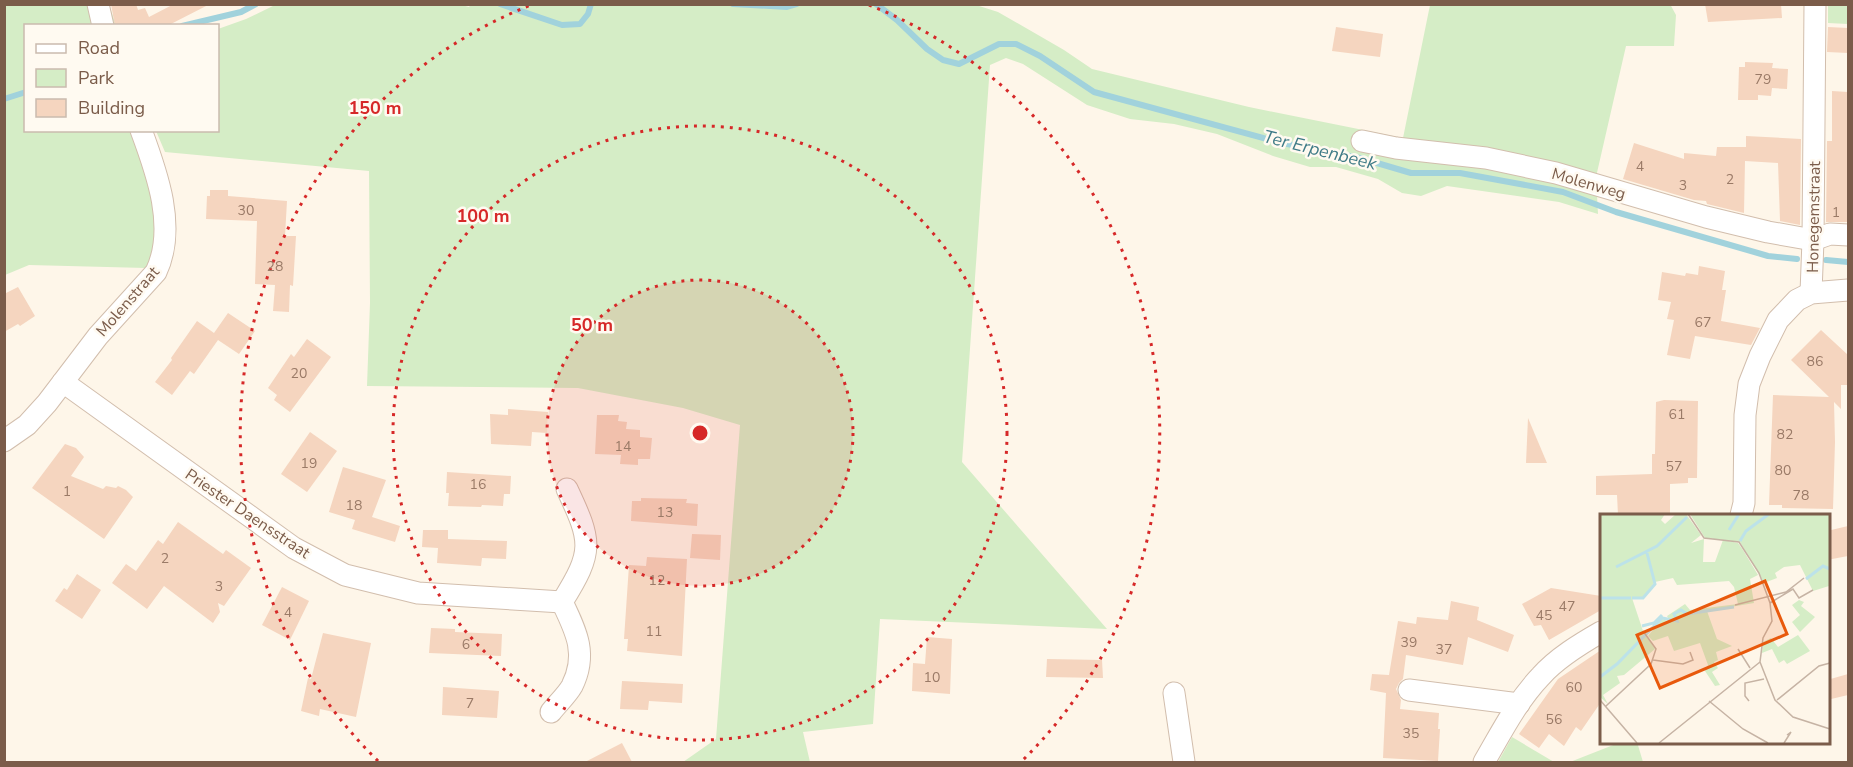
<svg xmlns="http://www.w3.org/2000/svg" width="1853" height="767" viewBox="0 0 1853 767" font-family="'Nunito Sans',sans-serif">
<rect width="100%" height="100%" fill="#fef6e9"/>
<g fill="#d5edc6">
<polygon points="458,4 469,7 471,4 976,5 998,12 1064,50 1092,69 1249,107 1403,138 1430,5 1670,4 1676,15 1674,46 1626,46 1596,177 1598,214 1559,202 1447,186 1421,196 1402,193 1378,179 1336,167 1310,167 1273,156 1217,134 1174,124 1130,119 1087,105 1023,64 1006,58 990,65 962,462 1107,629 880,619 873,724 803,732 810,762 683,762 716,739 740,425 683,408 578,388 367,386 370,303 369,171 165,152 156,131 218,130 218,29 246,19 275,5"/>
<polygon points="5,5 109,5 116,25 26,26 26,130 133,131 153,200 155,246 146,268 29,265 5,275"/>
<polygon points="1828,5 1848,5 1848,24 1828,23"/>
<polygon points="1512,737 1554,762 1498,762"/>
<polygon points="1621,742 1637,742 1643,762 1570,762"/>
</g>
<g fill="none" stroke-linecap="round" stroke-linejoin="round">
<g stroke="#a1d2dc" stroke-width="6">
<polyline points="500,4 562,25 580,24 588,14 591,4"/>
<polyline points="733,4 787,7 797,4"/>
<polyline points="876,4 897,20 927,49 943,60 959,64 999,44 1016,44 1040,56 1094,92 1282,143 1360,158 1411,173 1460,173 1563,192 1616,212 1768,256 1797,259"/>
<polyline points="182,26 241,12 256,4"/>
<polyline points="4,99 26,92"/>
<polyline points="1826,260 1848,262"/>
</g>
</g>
<g fill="#f5d5bf">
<polygon points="111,4 136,4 138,10 145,8 149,17 174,4 210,4 167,26 115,26"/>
<polygon points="1705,4 1781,4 1782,18 1708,22"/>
<polygon points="1336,27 1383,34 1380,57 1332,51"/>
<polygon points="1828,27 1848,28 1848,53 1827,52"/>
<polygon points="1745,62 1773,63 1772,68 1788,69 1787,89 1772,88 1771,96 1758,95 1758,100 1738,100 1739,67 1745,67"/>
<polygon points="1832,91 1848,92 1848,222 1826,222 1827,141 1832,141"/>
<polygon points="1746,136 1801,139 1800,225 1780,221 1778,163 1745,161 1744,213 1707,204 1706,201 1694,200 1623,179 1634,143 1684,159 1684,153 1716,156 1717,147 1746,147"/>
<polygon points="210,190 228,190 228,196 287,201 285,236 296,236 293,286 290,285 289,312 273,311 275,285 255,284 257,221 206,219 207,196 210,196"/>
<polygon points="1699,266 1725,271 1722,290 1726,290 1721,321 1760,328 1751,345 1695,336 1690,359 1667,355 1674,320 1667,319 1671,302 1658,300 1662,272 1685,276 1686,273 1698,275"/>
<polygon points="18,287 35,316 20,326 18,324 4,332 4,294"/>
<polygon points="228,313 255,331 239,354 218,340 194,374 190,371 172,395 155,382 172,360 171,358 197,321 214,333"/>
<polygon points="1821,330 1848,355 1848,385 1841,385 1841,409 1834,402 1835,442 1833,509 1782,508 1782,505 1769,505 1773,395 1829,397 1791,360"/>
<polygon points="307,339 331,357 290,412 274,400 277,395 268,388 291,354 294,357"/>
<polygon points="1664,400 1698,401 1697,478 1688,478 1688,483 1670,484 1670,515 1618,515 1617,495 1596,495 1596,476 1652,474 1652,454 1655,454 1656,402"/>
<polygon points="508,409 548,412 547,433 532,432 531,446 491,444 490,414 508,415"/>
<polygon points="597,415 619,415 618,421 627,422 626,429 640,430 640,437 652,438 650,459 638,459 638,465 620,464 621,455 595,454"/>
<polygon points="1528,418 1547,463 1526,463"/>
<polygon points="310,432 337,451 307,492 281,474"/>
<polygon points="65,444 76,448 84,457 71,476 103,489 106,486 116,488 118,486 126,490 133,497 104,539 32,488"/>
<polygon points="343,467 386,480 372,517 400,526 395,542 352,529 355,520 329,512"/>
<polygon points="447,472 511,476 510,494 504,494 503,506 482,505 481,507 448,506 449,493 446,493"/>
<polygon points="641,498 687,499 686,503 698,504 697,526 631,521 632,501 641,501"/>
<polygon points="178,522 223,554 226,550 251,568 224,606 218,603 220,612 213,623 164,586 147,609 112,583 126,564 136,571 158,540 163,544"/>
<polygon points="1848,526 1848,556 1827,560 1827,531"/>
<polygon points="423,530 448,530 448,539 507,541 506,559 482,558 481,566 437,563 438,548 422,547"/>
<polygon points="692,534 721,535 720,560 690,558"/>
<polygon points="647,557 687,559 682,656 627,651 628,639 624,639 629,565 646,566"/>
<polygon points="77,574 101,590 82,619 55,601 64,588 67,590"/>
<polygon points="282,587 309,601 290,640 262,625"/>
<polygon points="1551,588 1601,596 1601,610 1549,640 1541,625 1534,626 1522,604"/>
<polygon points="1451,601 1479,607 1477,620 1514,635 1508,652 1468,637 1463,665 1406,655 1403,679 1399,683 1396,689 1401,700 1400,709 1439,713 1438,729 1440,729 1438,761 1383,758 1386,693 1370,690 1372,674 1389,675 1398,621 1416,624 1417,617 1448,620"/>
<polygon points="431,628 455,629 455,632 502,634 501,656 429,653"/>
<polygon points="323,633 371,643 356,717 320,709 319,716 301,711 308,678 311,679"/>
<polygon points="927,637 952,639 950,694 912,691 913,663 925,664"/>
<polygon points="1601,650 1601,702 1581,731 1576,727 1564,746 1549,734 1539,748 1519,734 1558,679"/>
<polygon points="1047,659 1102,660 1103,678 1046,677"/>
<polygon points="1848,674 1848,695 1827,700 1827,680"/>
<polygon points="622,681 683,684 682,703 649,701 648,710 620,709"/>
<polygon points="443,687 499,691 497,718 442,715"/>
<polygon points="622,743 632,762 585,762"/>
</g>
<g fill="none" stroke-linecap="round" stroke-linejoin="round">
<defs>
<g id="street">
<polyline points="98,4 103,26"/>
<polyline points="1362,141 1396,148 1486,158 1556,173 1706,217 1768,232 1813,240 1830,234 1848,235"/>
<polyline points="1811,293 1813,240 1815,4"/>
<path d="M 63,382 L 294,548 L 345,575 L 418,593 L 562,602 C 594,551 592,542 567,489"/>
<path d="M 4,441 L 27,425 L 47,403 L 98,336 L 156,272 C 177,228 157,173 141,130"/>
<polyline points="1741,515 1744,503 1745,415 1749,384 1760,356 1778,320 1797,300 1811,293 1848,290"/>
<polyline points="1409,690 1519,704"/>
<polyline points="1174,693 1184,762"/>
<path d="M 551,712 C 557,704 567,695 572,686 C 588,654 576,631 562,602"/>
<path d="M 1484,762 C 1501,733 1517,701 1541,676 C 1557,658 1580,644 1601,632"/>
</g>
</defs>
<use href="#street" stroke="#d2bead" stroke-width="23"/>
<use href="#street" stroke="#fff" stroke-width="21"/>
</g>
<circle cx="700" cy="433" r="153" fill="#d62828" fill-opacity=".12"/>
<g fill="none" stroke="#d62828" stroke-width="3" stroke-dasharray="3 6">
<circle cx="700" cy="433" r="153"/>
<circle cx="700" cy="433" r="307"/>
<path d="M378 761A460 460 0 0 1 531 5M869 5A460 460 0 0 1 1022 761"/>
</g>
<g text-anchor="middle" stroke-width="5" stroke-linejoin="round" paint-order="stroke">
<g font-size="14" fill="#9a7a67">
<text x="1763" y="84">79</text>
<text x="1640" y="171">4</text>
<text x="1730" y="184">2</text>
<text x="1683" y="190">3</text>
<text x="246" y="215">30</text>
<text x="1836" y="217">1</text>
<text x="275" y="271">28</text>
<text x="1703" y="327">67</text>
<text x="1815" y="366">86</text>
<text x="299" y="378">20</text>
<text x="1677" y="419">61</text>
<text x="1785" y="439">82</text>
<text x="623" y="451">14</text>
<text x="309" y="468">19</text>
<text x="1674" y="471">57</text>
<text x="1783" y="475">80</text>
<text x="478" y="489">16</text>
<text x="67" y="496">1</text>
<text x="1801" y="500">78</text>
<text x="354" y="510">18</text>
<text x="665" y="517">13</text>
<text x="165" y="563">2</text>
<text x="657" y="585">12</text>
<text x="219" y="591">3</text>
<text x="1567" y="611">47</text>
<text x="288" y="617">4</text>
<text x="1544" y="620">45</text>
<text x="654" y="636">11</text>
<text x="1409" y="647">39</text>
<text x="466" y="649">6</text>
<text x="1444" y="654">37</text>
<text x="932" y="682">10</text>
<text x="1574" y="692">60</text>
<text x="470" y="708">7</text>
<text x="1554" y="724">56</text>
<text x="1411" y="738">35</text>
</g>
<g font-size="16" fill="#7b5c4a" stroke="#fffaf1">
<text transform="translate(1589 183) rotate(16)" y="6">Molenweg</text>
<text transform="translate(1813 217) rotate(-89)" y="6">Honegemstraat</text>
<text transform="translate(127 301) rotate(-49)" y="6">Molenstraat</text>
<text transform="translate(248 513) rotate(34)" y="6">Priester Daensstraat</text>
</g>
<g font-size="18" font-style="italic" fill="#3f7b87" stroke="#fffaf1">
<text transform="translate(1320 150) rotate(14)" y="6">Ter Erpenbeek</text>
</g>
</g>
<g transform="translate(1600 514)">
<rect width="230" height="230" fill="#fef6e9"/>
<path d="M 0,0 L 65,0 L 61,6 L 65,10 L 76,0 L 86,0 L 101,21 L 91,29 L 104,25 L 103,48 L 115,48 L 123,26 L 138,29 L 143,36 L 158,61 L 150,65 L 154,89 L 107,97 L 117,125 L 132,132 L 116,138 L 118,146 L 114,148 L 118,154 L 112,158 L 120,171 L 115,172 L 105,157 L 108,151 L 100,129 L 74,137 L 68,122 L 53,127 L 48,122 L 62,105 L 70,108 L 67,102 L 85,90 L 90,96 L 138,90 L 134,73 L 129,67 L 77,71 L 73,64 L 55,68 L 42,84 L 32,84 L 43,117 L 55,135 L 24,161 L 17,162 L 20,169 L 3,181 L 8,190 L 0,183 ZM 90,0 L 229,0 L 229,72 L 213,77 L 200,51 L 184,53 L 175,59 L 177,64 L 164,69 L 140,28 L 105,24 ZM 199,86 L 204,88 L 201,92 L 215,103 L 200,118 L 192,108 L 200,101 L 192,91 ZM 198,121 L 210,137 L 187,150 L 184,146 L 179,149 L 172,135 L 162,139 L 163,128 L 171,124 L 178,133 Z" fill="#d5edc6"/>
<path fill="none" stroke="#bce2e9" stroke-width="3" d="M 129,16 L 139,0M 140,27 L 146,17 L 169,0M 16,53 L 57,32 L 87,3M 206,65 L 223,52 L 230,55M 0,84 L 31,84M 32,84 L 43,84 L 55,70 L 47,39M 42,112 L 54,109 L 62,101M 0,163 L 17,150 L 62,104 L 77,107 L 74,100 L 81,96 L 87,100 L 134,93"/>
<path fill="none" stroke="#c6b3a4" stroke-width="1.5" d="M 88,0 L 104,24 L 139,28 L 159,59 L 170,89 L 172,107 L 163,124 L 160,148 L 175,186 L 193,203 L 230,215M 170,89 L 193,75 L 199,84 L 213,76M 135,91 L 186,78 L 204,64M 138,135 L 150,154M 53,146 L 83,150 L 93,146 L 90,138M 0,186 L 37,229M 177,186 L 219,152 L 230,149M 109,187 L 143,215 L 168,229M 149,187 L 145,182 L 145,169 L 164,165M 6,192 L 51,150 L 56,135 L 43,117M 59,229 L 160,148M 184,229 L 191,218 L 187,221"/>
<path fill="#e8590c" fill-opacity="0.15" stroke="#e8590c" stroke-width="3" d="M 165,67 L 187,120 L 60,174 L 37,121 Z"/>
<rect width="230" height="230" fill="none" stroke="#7b5c4a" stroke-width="3"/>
</g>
<circle cx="700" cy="433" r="9" fill="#d62828" stroke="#fffaf1" stroke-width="3"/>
<g font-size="18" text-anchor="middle" font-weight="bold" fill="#d62828" stroke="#fffaf1" stroke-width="5" stroke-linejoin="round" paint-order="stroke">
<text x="375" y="114">150 m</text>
<text x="483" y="222">100 m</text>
<text x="592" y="331">50 m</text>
</g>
<rect width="1853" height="767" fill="none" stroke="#7b5c4a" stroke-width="12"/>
<rect x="24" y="24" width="195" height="108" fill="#fffaf1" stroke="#cabbae" stroke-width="1.5"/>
<rect x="36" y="44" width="30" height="9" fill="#ffffff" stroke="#cabbae" stroke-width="1.5"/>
<text x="78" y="54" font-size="18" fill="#7b5c4a">Road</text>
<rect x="36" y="69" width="30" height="18" fill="#d5edc6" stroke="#cabbae" stroke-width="1.5"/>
<text x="78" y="84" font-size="18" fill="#7b5c4a">Park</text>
<rect x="36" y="99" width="30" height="18" fill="#f5d5bf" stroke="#cabbae" stroke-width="1.5"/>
<text x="78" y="114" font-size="18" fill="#7b5c4a">Building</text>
</svg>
